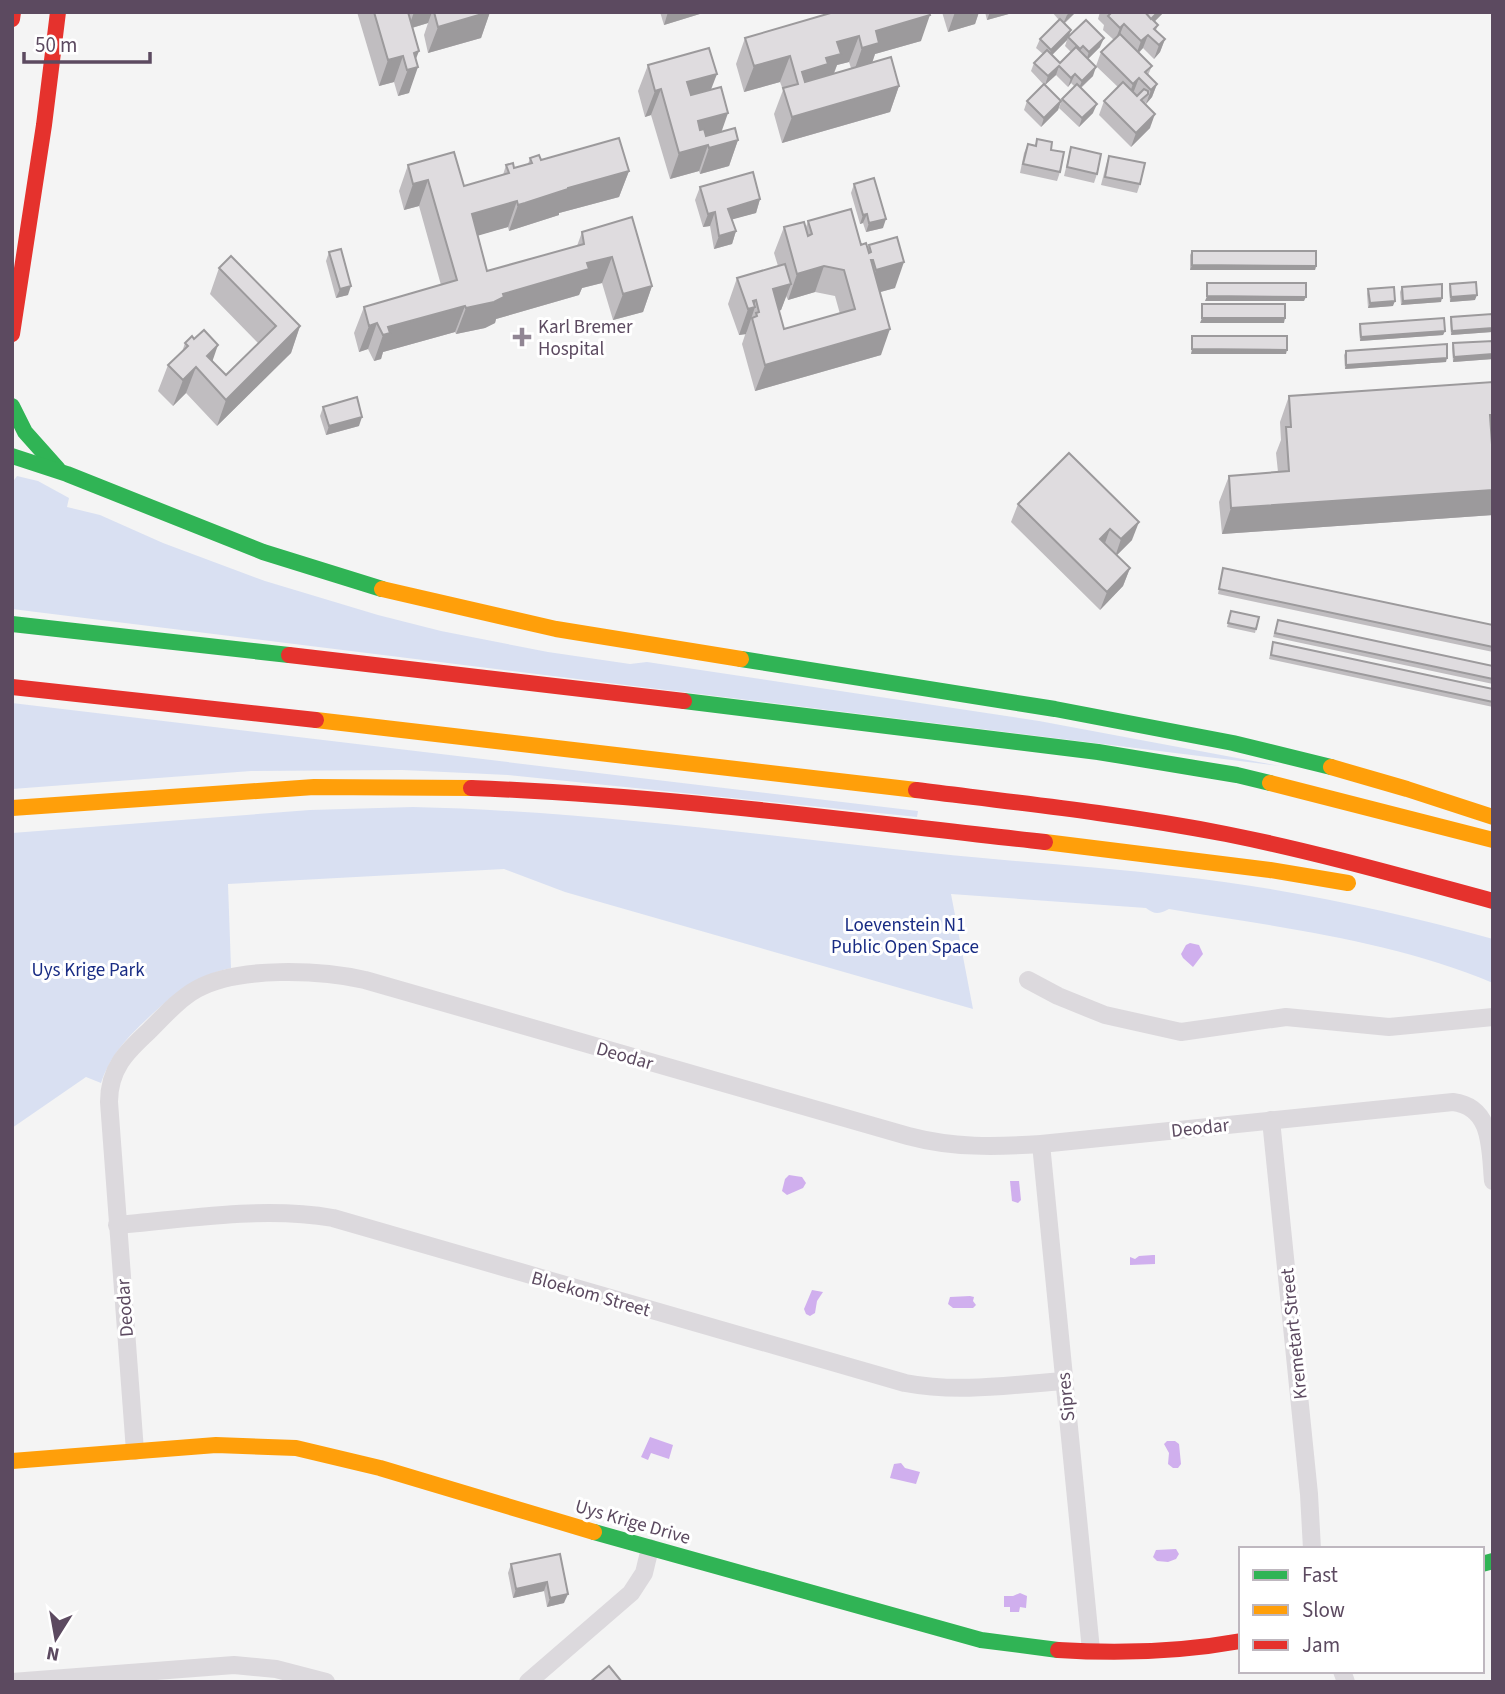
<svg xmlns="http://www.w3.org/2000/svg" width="1505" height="1694" viewBox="0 0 1505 1694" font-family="'Source Sans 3',sans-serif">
<rect width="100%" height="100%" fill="#f4f4f4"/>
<g fill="#d9e0f2">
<polygon points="17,476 38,481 69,498 67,507 100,515 163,543 265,581 378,615 441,631 548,652 630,664 647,662 1039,721 1280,766 12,609 12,483"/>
<polygon points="12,703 918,811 917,817 508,775 402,770 251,771 12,789"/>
<path d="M 413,807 C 587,811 759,835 931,853 C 1013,862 1095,866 1176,876 C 1284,888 1389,910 1493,939 L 1493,983 C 1391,940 1277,927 1169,909 C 1159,914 1155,915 1146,908 L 951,894 L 973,1009 L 565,892 L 504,869 L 228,884 L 231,968 C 196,975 174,994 148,1018 C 127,1038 111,1054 101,1083 L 86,1077 L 12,1128 L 12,833 L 310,810 Z"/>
</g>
<g fill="#d0afee">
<polygon points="1190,943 1199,945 1203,954 1193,967 1183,958 1181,954 1186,945"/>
<polygon points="789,1175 802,1177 806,1183 803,1188 787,1195 782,1191 785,1179"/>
<polygon points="1010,1181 1019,1181 1021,1200 1018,1203 1012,1201"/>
<polygon points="1153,1255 1155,1255 1155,1264 1130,1265 1130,1257 1135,1259 1139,1256"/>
<polygon points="812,1290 823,1292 817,1301 815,1313 810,1316 806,1314 804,1309"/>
<polygon points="970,1296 974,1297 973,1301 976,1305 973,1308 953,1308 948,1304 950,1297"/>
<polygon points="650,1437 673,1445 669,1459 651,1453 648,1460 641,1457"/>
<polygon points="1167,1441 1175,1441 1179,1444 1181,1464 1178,1468 1173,1468 1168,1464 1169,1453 1164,1444"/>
<polygon points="901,1463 905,1468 920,1472 916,1484 890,1478 894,1464"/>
<polygon points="1176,1549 1179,1554 1176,1559 1168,1562 1157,1561 1153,1557 1156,1550"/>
<polygon points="1020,1593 1027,1596 1026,1608 1020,1607 1019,1612 1010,1612 1010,1607 1004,1607 1004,1596 1013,1596"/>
</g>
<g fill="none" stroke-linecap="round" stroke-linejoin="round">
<g stroke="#dcd9dd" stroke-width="18">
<polyline points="1028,980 1058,996 1105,1015 1181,1032 1286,1017 1389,1027 1493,1017"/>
<polyline points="1271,1120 1309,1494 1312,1549"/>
<polyline points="1041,1144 1091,1650"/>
<path d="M 117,1225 C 188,1219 262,1206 333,1218 L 905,1383 C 958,1393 1010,1385 1063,1381"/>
<path d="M 135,1451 L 109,1102 C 109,1069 126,1052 149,1031 C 164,1016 179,999 197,989 C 238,966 321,970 365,980 L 908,1136 C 953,1148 995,1147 1041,1144 L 1453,1102 C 1493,1107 1490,1149 1493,1181"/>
<polyline points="1342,1671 1346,1682"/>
<polyline points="12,1682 234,1665 276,1669 326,1682"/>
<polyline points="528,1682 631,1593 644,1573 650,1548"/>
</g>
<g stroke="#30b455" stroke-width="16">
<polyline points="12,406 25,432 58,469"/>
<polyline points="12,456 67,474 263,552 382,589"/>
<polyline points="12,624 289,655"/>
<polyline points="741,659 1055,709 1233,743 1331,767"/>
<polyline points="684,701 1098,752 1237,775 1270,783"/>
<polyline points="594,1532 981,1640 1058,1650"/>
<polyline points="1482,1564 1493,1561"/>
</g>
<g stroke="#ff9f0a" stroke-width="16">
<polyline points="382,589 556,629 741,659"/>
<polyline points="316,720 916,790"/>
<polyline points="1331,767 1407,789 1493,817"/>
<polyline points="1270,783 1493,840"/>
<polyline points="12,808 314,787 471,788"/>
<polyline points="1045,842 1270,870 1348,883"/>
<polyline points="12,1461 216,1445 296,1448 380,1468 594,1532"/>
</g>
<g stroke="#e5322d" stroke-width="16">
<polyline points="12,19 13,12"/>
<polyline points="12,334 44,125 58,12"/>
<polyline points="289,655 684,701"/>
<polyline points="12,687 316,720"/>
<path d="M 471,788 C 663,795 854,821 1045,842"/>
<path d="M 916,790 C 1020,803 1123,814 1226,834 C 1316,852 1404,877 1493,901"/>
<path d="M 1058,1650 C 1120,1654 1180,1652 1241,1641"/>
</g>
</g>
<g fill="#c0bdc0" fill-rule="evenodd">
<polygon points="357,12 490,12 481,38 428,53 424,35 428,23 412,28 416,59 409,93 398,96 394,82 379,86"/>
<polygon points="660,12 704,12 703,13 664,25"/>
<path d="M 834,12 L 921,41 L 875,54 L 872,63 L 899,86 L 890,112 L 782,143 L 774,114 L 783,90 L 780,82 L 744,92 L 736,64 L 745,38 ZM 849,62 L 851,68 L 834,74 L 837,65 Z"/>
<polygon points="942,12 979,12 975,24 948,32"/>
<polygon points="985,12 1016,12 987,20"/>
<path d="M 1052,12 L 1076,12 L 1065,23 L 1071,30 L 1069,36 L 1100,47 L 1088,59 L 1093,76 L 1081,88 L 1093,113 L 1079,127 L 1059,108 L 1062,99 L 1075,87 L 1071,83 L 1068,87 L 1056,75 L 1045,85 L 1061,101 L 1058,110 L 1041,127 L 1024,110 L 1027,101 L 1044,85 L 1031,71 L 1034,63 L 1043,54 L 1036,48 L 1040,39 L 1059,20 ZM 1067,40 L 1065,46 L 1071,52 L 1060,63 L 1052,55 Z"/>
<polygon points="1100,12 1164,12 1154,22 1158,25 1156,30 1165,39 1160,52 1154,59 1143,48 1139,53 1152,66 1148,75 1157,84 1152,97 1146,104 1145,102 1145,104 1150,128 1131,147 1099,115 1104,101 1118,87 1096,66 1101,52 1114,40 1103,30 1104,25 1098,19"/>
<polygon points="648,65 711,89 721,132 738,140 729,166 700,174 699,171 670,179 651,115 645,117 638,91"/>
<polygon points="1037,139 1051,150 1060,172 1057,181 1020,173 1024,153 1028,144 1035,145"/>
<polygon points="1071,147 1097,174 1094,183 1064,176"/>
<polygon points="1109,156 1140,184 1137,193 1101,185 1106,165"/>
<polygon points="530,158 629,171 619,197 559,213 559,215 509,231 508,227 478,235 487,271 577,246 582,232 652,286 643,312 613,320 602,283 582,288 579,295 496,319 495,323 485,328 456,334 455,332 383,352 381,359 374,361 368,349 359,352 354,333 364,307 441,285 419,206 404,210 399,191 408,165 464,186 503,175 506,165 514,168 528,164"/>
<polygon points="854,184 883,228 866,232 863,223 860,224 851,193"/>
<polygon points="700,187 760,199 756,213 732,219 736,231 732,244 714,249 710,226 703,227 695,200"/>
<path d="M 808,221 L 861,245 L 867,249 L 869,245 L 895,288 L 880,292 L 881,355 L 755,391 L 742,344 L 747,329 L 746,334 L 739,335 L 728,304 L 737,278 L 778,266 L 774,253 L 784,227 L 806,227 ZM 815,292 L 835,296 L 840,314 L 784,329 L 779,311 L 781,310 L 786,296 L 788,300 Z"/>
<polygon points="1192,251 1316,266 1315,270 1190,270 1190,255"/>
<polygon points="329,252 348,295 336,298 326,261"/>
<polygon points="219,268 300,326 291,353 217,426 186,393 173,406 158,391 168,365 182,352 185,343 226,375 258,343 210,294"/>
<polygon points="1450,284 1475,300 1450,302 1449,288"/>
<polygon points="1402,287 1441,302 1401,305 1400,292"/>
<polygon points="1368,289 1393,306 1368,308 1367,294"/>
<polygon points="1492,314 1493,329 1492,332 1451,335 1450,321 1451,317"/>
<polygon points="1360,324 1445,331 1443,335 1360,341 1359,328"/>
<polygon points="1493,341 1493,359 1453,362 1452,348 1453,343"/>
<polygon points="1346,351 1446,362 1345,369 1344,355"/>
<polygon points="1493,382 1493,440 1491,440 1493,459 1493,515 1222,534 1219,502 1229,476 1278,472 1276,453 1281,440 1280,422 1289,396"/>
<polygon points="323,407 359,426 326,435 320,416"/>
<polygon points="1069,453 1132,540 1117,555 1130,568 1123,586 1100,610 1011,522 1018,504"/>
<polygon points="1223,568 1493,625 1493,652 1218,594"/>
<polygon points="1231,611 1256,629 1255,633 1227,627"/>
<polygon points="1278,620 1493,666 1493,684 1273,637"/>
<polygon points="1273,642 1493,689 1493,707 1269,659"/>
<polygon points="560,1554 564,1603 547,1607 544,1591 513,1598 508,1573 511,1564"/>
</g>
<g fill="#9c9a9c">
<polygon points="414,12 432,12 428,23 408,29"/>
<polygon points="490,12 481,38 428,53 438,27"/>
<polygon points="668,12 704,12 703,13 664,25"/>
<polygon points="955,12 979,12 975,24 948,32"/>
<polygon points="990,12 1016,12 987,20"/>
<polygon points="1070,12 1076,12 1063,24 1067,15"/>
<polygon points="1158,12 1164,12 1147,29 1150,20"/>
<polygon points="930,15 921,41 875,54 870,69 853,74 862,48 876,31"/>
<polygon points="1124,24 1119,37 1115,41 1120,28"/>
<polygon points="1071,30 1067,40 1048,59 1051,50"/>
<polygon points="1148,35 1143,48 1136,55 1141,41"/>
<polygon points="859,36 849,62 837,65 831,80 793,98 802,72 826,58 837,42"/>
<polygon points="1104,38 1100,47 1086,61 1089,52"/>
<polygon points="1165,39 1160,52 1154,59 1159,45"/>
<polygon points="419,51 412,69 418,67 409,93 398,96 414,53"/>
<polygon points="403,56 394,82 379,86 388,60"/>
<polygon points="790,56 780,82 744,92 754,66"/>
<polygon points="1059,66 1056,75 1045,85 1048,76"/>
<polygon points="1096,67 1093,76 1078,90 1082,81"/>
<polygon points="717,74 707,100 677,108 687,82"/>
<polygon points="1075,74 1071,83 1068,87 1071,78"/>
<polygon points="1139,78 1134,91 1128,97 1133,84"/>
<polygon points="1157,84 1152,97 1146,104 1151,90"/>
<polygon points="899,86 890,112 782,143 792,117"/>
<polygon points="661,89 651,115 645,117 655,91"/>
<polygon points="1061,101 1058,110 1041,127 1044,118"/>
<polygon points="1097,104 1093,113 1079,127 1082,118"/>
<polygon points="728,113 719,139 688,147 698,121"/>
<polygon points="1155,114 1150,128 1131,147 1136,133"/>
<polygon points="738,140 729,166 700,174 709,148"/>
<polygon points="708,145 699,171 670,179 679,153"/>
<polygon points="629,171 619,197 559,213 559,215 509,231 518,205 568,188"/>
<polygon points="428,180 419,206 404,210 413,184"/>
<polygon points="760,199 756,213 723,222 728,209"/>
<polygon points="517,201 508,227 463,240 472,214"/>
<polygon points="715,212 710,226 703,227 708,214"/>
<polygon points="867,214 863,223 860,224 863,215"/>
<polygon points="886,219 883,228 866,232 869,223"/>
<polygon points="736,231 732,244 714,249 719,236"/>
<polygon points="612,257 602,283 582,288 579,295 496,319 495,323 485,328 456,334 466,308 587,263"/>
<polygon points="904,262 895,288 866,296 876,270"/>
<polygon points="1192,265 1316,266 1315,270 1190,270"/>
<polygon points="824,266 815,292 788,300 797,274"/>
<polygon points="791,284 781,310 764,315 773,289"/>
<polygon points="351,286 348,295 336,298 340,289"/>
<polygon points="652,286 643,312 613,320 623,294"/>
<polygon points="1477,295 1475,300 1450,302 1451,297"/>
<polygon points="1207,296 1306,297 1304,301 1205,301"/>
<polygon points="1442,298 1441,302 1401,305 1403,301"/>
<polygon points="756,300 753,308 755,307 746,334 739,335 748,309 753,301"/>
<polygon points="1395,301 1393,306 1368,308 1370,303"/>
<polygon points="465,306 455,332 383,352 381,359 374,361 383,335 388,327"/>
<polygon points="1202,318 1285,318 1284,323 1200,323"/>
<polygon points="377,323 368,349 359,352 369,326"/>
<polygon points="300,326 291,353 217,426 226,400"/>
<polygon points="1493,328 1492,332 1451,335 1452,331"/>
<polygon points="890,329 881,355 755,391 765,365"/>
<polygon points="1445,331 1443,335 1360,341 1361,337"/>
<polygon points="218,345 209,371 207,356"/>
<polygon points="1192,349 1287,350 1286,354 1191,354"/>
<polygon points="1493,354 1493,359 1453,362 1454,357"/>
<polygon points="1447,358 1446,362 1345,369 1346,365"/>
<polygon points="196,367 186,393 173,406 183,380"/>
<polygon points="1490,415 1493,415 1493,440 1480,441"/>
<polygon points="362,417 359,426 326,435 329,426"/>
<polygon points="1493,490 1493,515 1222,534 1231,508"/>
<polygon points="1139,522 1132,540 1115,557 1121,539"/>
<polygon points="1110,529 1104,546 1100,539"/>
<polygon points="1130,568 1123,586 1100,610 1107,592"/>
<polygon points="547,1582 544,1591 513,1598 516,1589"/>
<polygon points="568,1594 564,1603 547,1607 550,1598"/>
</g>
<g fill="#dfdcdf" stroke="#9c9a9c" stroke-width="2">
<polygon points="374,12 408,12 419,51 414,53 418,67 407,70 403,56 388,60"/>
<polygon points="434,12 489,12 438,27"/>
<polygon points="834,12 929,12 930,15 876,31 879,43 862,48 859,36 837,42 841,54 826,58 828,64 802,72 805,82 891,57 899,86 792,117 783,88 798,84 790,56 754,66 745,38"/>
<polygon points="1110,12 1145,12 1158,25 1154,29 1165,39 1159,45 1148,35 1141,41 1124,24 1120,28 1108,16 1111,13"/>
<polygon points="1145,12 1158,12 1151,19"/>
<polygon points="1060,19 1071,30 1051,50 1040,39"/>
<polygon points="1086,20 1104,38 1089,52 1083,46 1080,49 1068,37"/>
<polygon points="1120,34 1152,66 1145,72 1157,84 1151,90 1139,78 1133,84 1101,52"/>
<polygon points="1076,47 1096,67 1082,81 1075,74 1071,78 1059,66 1048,76 1034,63 1047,50 1060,63"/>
<polygon points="709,48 717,74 687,82 691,95 721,87 728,113 698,121 700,130 704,129 706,136 735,128 738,140 709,148 708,145 679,153 661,89 655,91 648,65"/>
<polygon points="1123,82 1137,96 1144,89 1148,91 1148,94 1141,100 1155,114 1136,133 1104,101"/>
<polygon points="1044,84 1061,101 1044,118 1027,101"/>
<polygon points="1077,84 1097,104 1082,118 1062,99"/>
<polygon points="619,138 629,171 568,188 568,189 525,203 518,205 517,201 472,214 487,271 584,244 582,232 632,217 652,286 623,294 612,257 587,263 589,269 503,294 504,297 494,302 466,308 465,306 388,327 390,333 383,335 377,323 369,326 364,307 457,280 428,180 413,184 408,165 454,152 464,186 509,173 506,165 513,163 514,168 532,163 530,158 539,155 541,160"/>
<polygon points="1037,139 1052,142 1051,150 1064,152 1060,172 1023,164 1028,144 1036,146"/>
<polygon points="1071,147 1101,154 1097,174 1067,167"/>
<polygon points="1109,156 1145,163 1140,184 1105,177"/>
<polygon points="753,172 760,199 728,209 736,231 719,236 715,212 708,214 700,187"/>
<polygon points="874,178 886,219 869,223 867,214 863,215 854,184"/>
<polygon points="851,209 861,245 866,243 869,253 871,252 869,245 897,237 904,262 876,270 873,260 871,260 890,329 765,365 752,318 757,316 756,313 759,312 756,300 753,301 755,307 748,309 737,278 785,264 791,284 773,289 784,329 855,309 844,270 824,266 797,274 784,227 804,222 808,236 812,234 808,221"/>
<polygon points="341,249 351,286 340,289 329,252"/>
<polygon points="1192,251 1316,251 1316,266 1192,265"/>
<polygon points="231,256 300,326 226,400 196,367 183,380 168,365 188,346 185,343 192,336 194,339 204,330 218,345 207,356 226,375 276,326 219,268"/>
<polygon points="1476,282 1477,295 1451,297 1450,284"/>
<polygon points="1207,283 1306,283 1306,297 1207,296"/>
<polygon points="1442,284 1442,298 1403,301 1402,287"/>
<polygon points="1394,287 1395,301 1370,303 1368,289"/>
<rect x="1202" y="304" width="83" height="14"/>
<polygon points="1492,314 1493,328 1452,331 1451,317"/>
<polygon points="1444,318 1445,331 1361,337 1360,324"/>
<polygon points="1192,336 1287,336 1287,350 1192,349"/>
<polygon points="1493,341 1493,354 1454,357 1453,343"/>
<polygon points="1447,344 1447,358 1346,365 1346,351"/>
<polygon points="1493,382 1493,415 1490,415 1493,459 1493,490 1231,508 1229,476 1289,471 1286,427 1291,427 1289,396"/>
<polygon points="357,397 362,417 329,426 323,407"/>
<polygon points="1069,453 1139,522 1121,539 1110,529 1100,539 1130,568 1107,592 1018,504"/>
<polygon points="1223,568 1493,625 1493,647 1219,589"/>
<polygon points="1231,611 1259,617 1256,629 1228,623"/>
<polygon points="1278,620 1493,666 1493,679 1275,633"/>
<polygon points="1273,642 1493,689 1493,702 1271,655"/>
<polygon points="560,1554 568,1594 550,1598 547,1582 516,1589 511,1564"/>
<polygon points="609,1666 622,1682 590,1682"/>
</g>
<path fill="#918694" stroke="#fff" stroke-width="2.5" d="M518.5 326.5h7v7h7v7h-7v7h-7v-7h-7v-7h7z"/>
<g text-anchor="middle" stroke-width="6" stroke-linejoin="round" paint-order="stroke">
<g font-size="19" fill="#5c4a60" stroke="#fff" text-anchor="start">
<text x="538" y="333">Karl Bremer<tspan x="538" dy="22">Hospital</tspan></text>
</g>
<g font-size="19" fill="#192c84" stroke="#fff">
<text x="905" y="931">Loevenstein N1<tspan x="905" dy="22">Public Open Space</tspan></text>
<text x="88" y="976">Uys Krige Park</text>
</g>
<g font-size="19" fill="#5c4a60" stroke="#fff">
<text transform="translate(625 1055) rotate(16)" y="7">Deodar</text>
<text transform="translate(1200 1127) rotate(-6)" y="7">Deodar</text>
<text transform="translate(591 1293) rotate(16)" y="7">Bloekom Street</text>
<text transform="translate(124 1308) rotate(-94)" y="7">Deodar</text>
<text transform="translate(1293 1334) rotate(-96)" y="7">Kremetart Street</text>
<text transform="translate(1065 1397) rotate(-96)" y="7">Sipres</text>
<text transform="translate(633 1521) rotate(16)" y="7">Uys Krige Drive</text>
</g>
</g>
<rect width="1505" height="1694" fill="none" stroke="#5c4a60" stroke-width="28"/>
<rect x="1239" y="1547" width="245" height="126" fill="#ffffff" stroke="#beb7bf" stroke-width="2"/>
<rect x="1253" y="1570" width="35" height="10" fill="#30b455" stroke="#beb7bf" stroke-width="2"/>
<text x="1302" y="1582" font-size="21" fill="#5c4a60">Fast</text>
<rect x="1253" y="1605" width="35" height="10" fill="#ff9f0a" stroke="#beb7bf" stroke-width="2"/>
<text x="1302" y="1617" font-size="21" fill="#5c4a60">Slow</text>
<rect x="1253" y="1640" width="35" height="10" fill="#e5322d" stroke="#beb7bf" stroke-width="2"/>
<text x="1302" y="1652" font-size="21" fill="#5c4a60">Jam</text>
<g transform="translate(56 1638) rotate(191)" stroke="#ffffff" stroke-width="5" paint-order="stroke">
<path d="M0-5L12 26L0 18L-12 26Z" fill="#5c4a60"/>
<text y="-10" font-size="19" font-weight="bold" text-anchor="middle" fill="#5c4a60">N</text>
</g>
<path d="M24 52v10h126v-10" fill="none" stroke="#5c4a60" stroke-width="3.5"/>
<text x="35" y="52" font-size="21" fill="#5c4a60" stroke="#ffffff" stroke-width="5" paint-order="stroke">50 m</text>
</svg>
